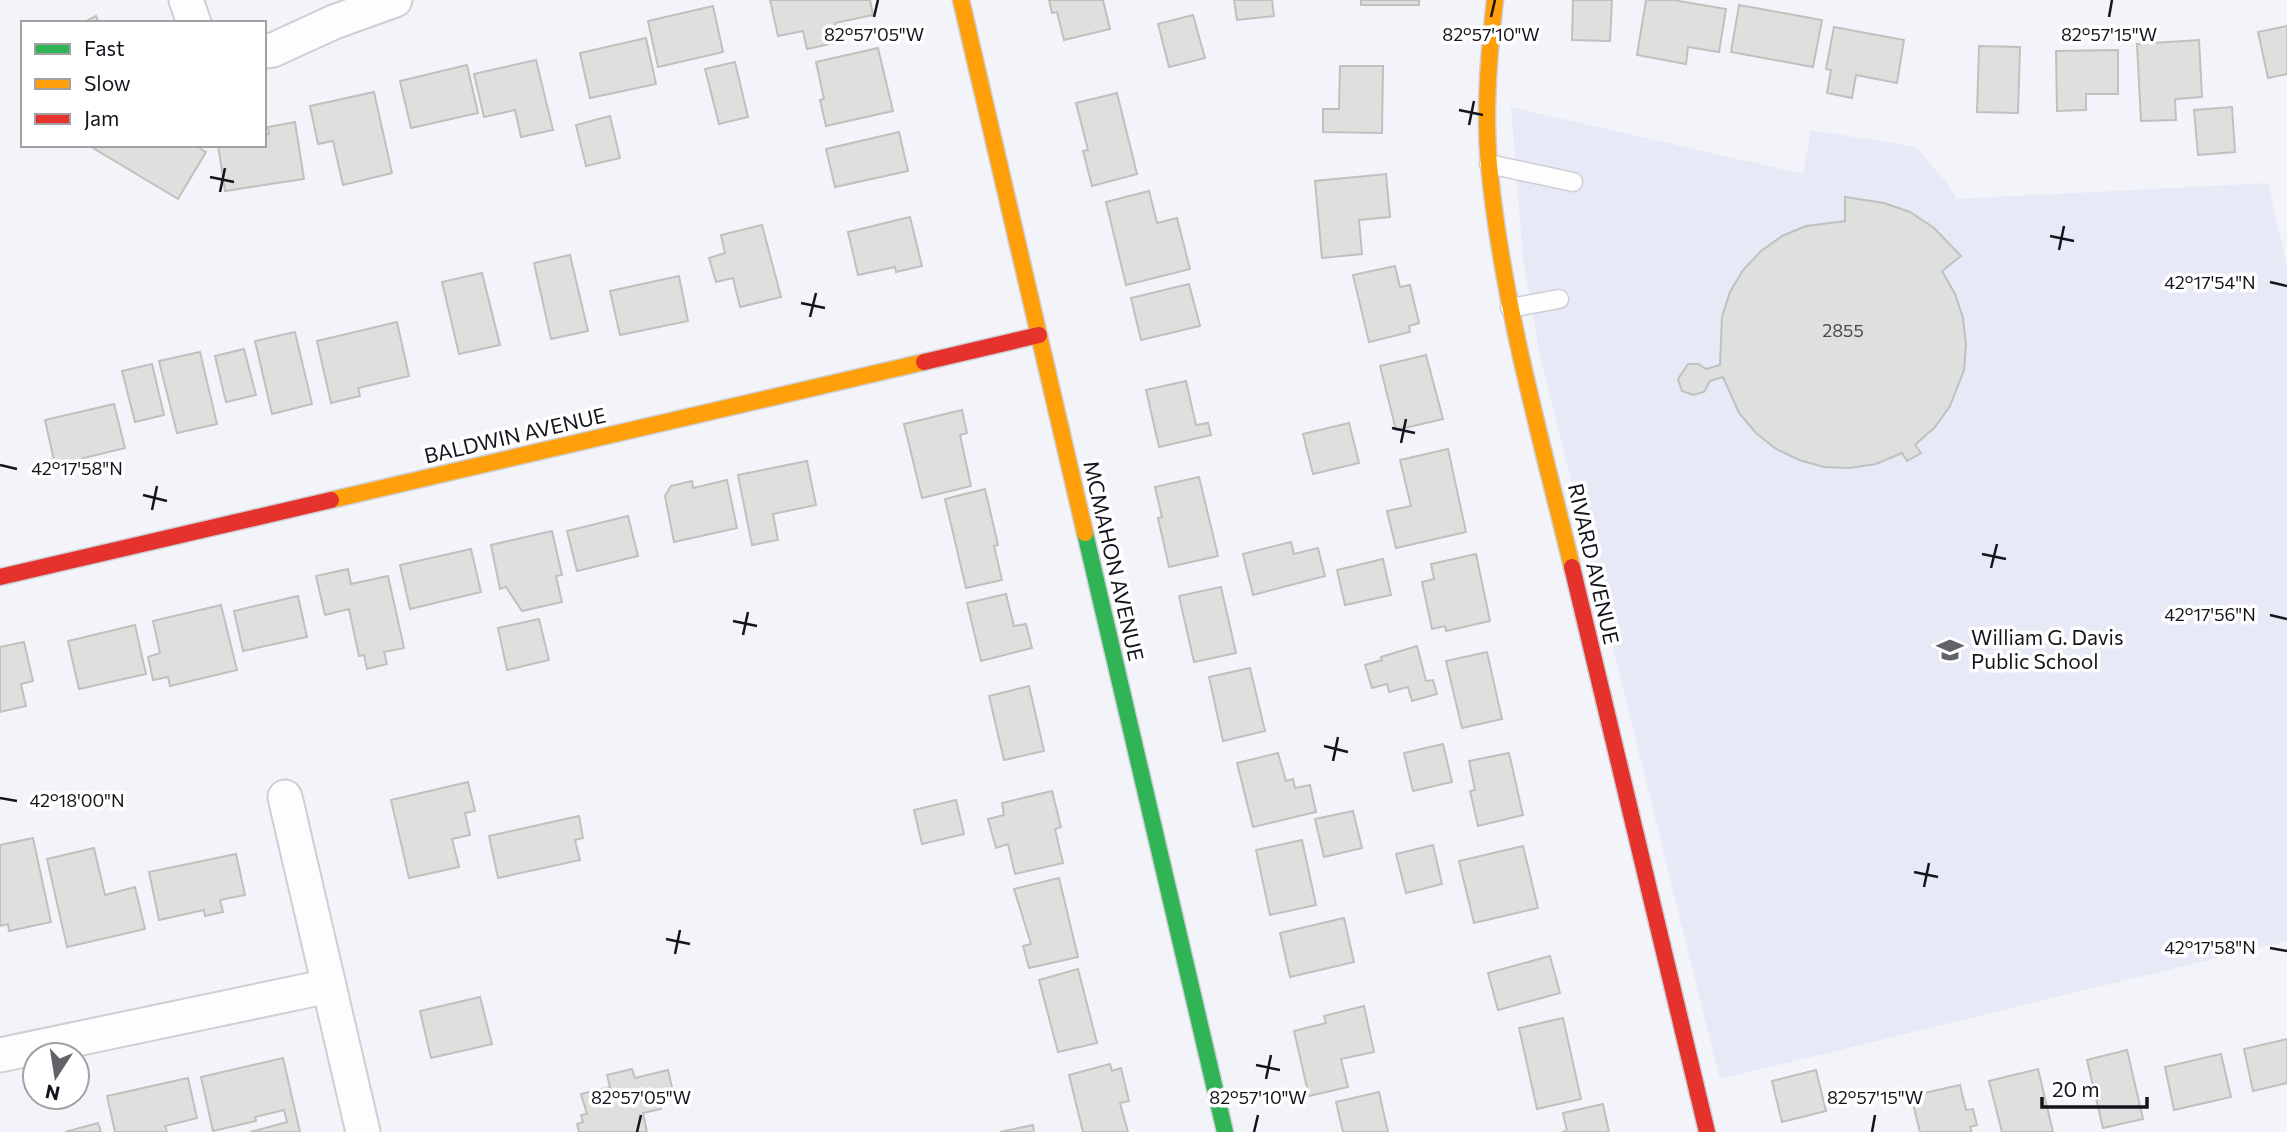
<svg xmlns="http://www.w3.org/2000/svg" width="2287" height="1132" viewBox="0 0 2287 1132" font-family="Commissioner,sans-serif">
<rect width="100%" height="100%" fill="#f3f4f9"/>
<polygon fill="#e7eaf6" points="1511,107 1803,174 1811,130 1916,147 1946,182 1957,199 2268,183 2287,266 2287,941 1720,1079 1541,360 1523,259"/>
<g fill="#dee0de" stroke="#bfc1bf" stroke-width="2">
<polygon points="770,0 870,0 873,15 835,23 839,42 807,49 803,31 778,36"/>
<polygon points="1049,0 1103,0 1110,29 1064,40 1057,12 1052,13"/>
<polygon points="1234,0 1272,0 1274,16 1237,20"/>
<rect x="1361" y="0" width="58" height="5"/>
<polygon points="1573,0 1612,0 1610,41 1572,40"/>
<polygon points="1646,0 1673,0 1726,9 1719,52 1688,47 1686,64 1637,55"/>
<polygon points="1739,5 1822,20 1813,67 1731,52"/>
<polygon points="713,6 723,52 658,67 648,21"/>
<polygon points="1193,15 1205,58 1169,67 1158,24"/>
<polygon points="96,16 99,23 83,23"/>
<polygon points="2287,26 2287,74 2268,78 2258,32"/>
<polygon points="1834,27 1904,40 1897,83 1856,75 1852,98 1827,93 1831,70 1826,69"/>
<polygon points="646,38 656,84 590,98 580,53"/>
<polygon points="2199,40 2202,97 2175,99 2176,120 2141,121 2137,44"/>
<polygon points="1979,46 2020,47 2018,113 1977,112"/>
<polygon points="878,48 893,111 826,126 820,100 824,99 816,62"/>
<polygon points="2118,50 2118,94 2086,94 2086,110 2057,111 2056,51"/>
<polygon points="536,60 553,130 521,137 515,110 484,117 474,74"/>
<polygon points="735,62 748,117 719,124 705,69"/>
<polygon points="467,65 478,113 411,128 400,81"/>
<polygon points="1340,66 1383,66 1382,133 1323,132 1323,109 1339,109"/>
<polygon points="374,92 392,173 343,185 333,141 318,144 310,106"/>
<polygon points="1117,93 1137,174 1092,186 1083,151 1088,150 1076,103"/>
<polygon points="2232,107 2235,152 2198,155 2194,110"/>
<polygon points="610,116 620,158 586,166 576,125"/>
<polygon points="295,122 304,179 225,191 218,145 264,145 264,135 269,134 268,127"/>
<polygon points="899,132 908,171 835,187 826,149"/>
<polygon points="88,145 195,145 206,152 178,199"/>
<polygon points="1386,174 1390,217 1359,220 1362,254 1322,258 1315,181"/>
<polygon points="1149,191 1157,223 1177,218 1190,269 1126,285 1106,202"/>
<polygon points="1845,197 1884,203 1910,212 1934,228 1961,256 1942,271 1955,294 1963,318 1966,344 1964,370 1950,406 1935,427 1915,445 1921,453 1907,461 1902,453 1876,464 1850,468 1824,467 1799,460 1776,449 1756,433 1739,413 1723,377 1710,381 1704,392 1693,395 1682,391 1678,379 1688,364 1698,364 1706,369 1720,365 1722,317 1730,292 1743,270 1761,251 1782,236 1806,226 1845,221"/>
<polygon points="910,217 922,266 896,272 895,267 858,275 848,232"/>
<polygon points="762,225 781,297 740,307 733,278 716,282 709,258 725,253 721,235"/>
<polygon points="570,255 588,331 551,339 534,263"/>
<polygon points="1395,266 1400,287 1410,285 1419,323 1409,326 1410,332 1369,342 1353,275"/>
<polygon points="482,273 500,345 459,354 442,282"/>
<polygon points="679,276 688,321 620,335 610,291"/>
<polygon points="1189,284 1200,326 1141,340 1131,298"/>
<polygon points="397,322 409,376 358,388 360,396 331,403 317,341"/>
<polygon points="295,332 312,404 272,414 255,341"/>
<polygon points="244,349 256,395 226,402 215,356"/>
<polygon points="200,352 217,424 177,433 159,361"/>
<polygon points="1426,355 1443,419 1396,430 1380,366"/>
<polygon points="152,364 164,415 135,422 122,371"/>
<polygon points="1186,381 1196,425 1208,423 1211,435 1159,447 1146,390"/>
<polygon points="114,404 125,448 55,465 45,420"/>
<polygon points="962,410 967,433 960,435 971,486 922,498 904,424"/>
<polygon points="1349,423 1359,463 1313,474 1303,434"/>
<polygon points="1448,449 1466,532 1396,548 1387,511 1411,506 1400,460"/>
<polygon points="807,461 816,505 773,514 778,540 752,545 738,475"/>
<polygon points="1199,477 1218,556 1169,567 1158,518 1162,517 1155,487"/>
<polygon points="727,480 737,528 674,542 665,496 671,486 692,481 693,488"/>
<polygon points="985,489 998,545 994,546 1002,580 966,588 945,499"/>
<polygon points="628,516 638,556 577,571 567,531"/>
<polygon points="552,531 562,575 556,576 562,602 522,611 506,587 500,589 491,545"/>
<polygon points="1291,542 1294,554 1318,548 1325,576 1253,595 1243,554"/>
<polygon points="471,549 481,592 410,609 400,565"/>
<polygon points="1476,554 1490,621 1446,631 1445,626 1432,629 1422,582 1434,579 1431,564"/>
<polygon points="1383,559 1391,595 1345,605 1337,570"/>
<polygon points="348,569 351,584 388,576 404,648 384,652 387,664 367,669 364,655 359,656 349,609 325,615 316,576"/>
<polygon points="1221,587 1236,653 1194,662 1179,596"/>
<polygon points="1006,594 1014,626 1026,624 1032,648 981,661 967,603"/>
<polygon points="298,596 307,637 243,651 234,611"/>
<polygon points="221,605 237,670 170,686 168,677 153,680 148,657 160,653 153,621"/>
<polygon points="539,619 549,660 507,670 498,628"/>
<polygon points="135,625 146,674 79,689 68,641"/>
<polygon points="24,642 33,681 21,684 26,706 0,712 0,647"/>
<polygon points="1417,646 1426,681 1433,680 1437,694 1412,701 1408,687 1389,692 1387,684 1372,688 1365,665 1382,660 1381,657"/>
<polygon points="1487,652 1502,719 1462,728 1446,661"/>
<polygon points="1250,668 1265,731 1223,741 1209,677"/>
<polygon points="1029,686 1044,751 1004,760 989,696"/>
<polygon points="1443,744 1452,782 1413,791 1404,753"/>
<polygon points="1278,753 1286,781 1293,779 1295,788 1310,785 1316,812 1253,827 1237,763"/>
<polygon points="1509,753 1523,815 1478,826 1470,791 1475,790 1469,761"/>
<polygon points="468,782 475,811 465,813 470,835 452,839 459,867 409,878 391,800"/>
<polygon points="1052,791 1061,827 1055,829 1063,863 1015,874 1008,844 996,848 988,819 1004,815 1002,803"/>
<polygon points="956,800 964,834 922,844 914,810"/>
<polygon points="1353,811 1362,848 1324,857 1315,819"/>
<polygon points="579,816 583,838 575,840 580,860 498,878 489,836"/>
<polygon points="33,838 51,922 9,931 8,924 0,926 0,845"/>
<polygon points="1302,840 1316,905 1270,915 1256,850"/>
<polygon points="1433,845 1442,884 1406,893 1396,854"/>
<polygon points="1523,846 1538,908 1474,923 1459,861"/>
<polygon points="94,848 105,895 135,887 145,929 67,947 47,859"/>
<polygon points="236,854 245,895 220,900 223,912 205,916 204,910 159,920 149,872"/>
<polygon points="1059,878 1078,957 1029,968 1023,946 1031,944 1014,889"/>
<polygon points="1344,918 1354,962 1290,977 1280,933"/>
<polygon points="1550,956 1560,993 1498,1010 1488,973"/>
<polygon points="1078,969 1097,1043 1058,1052 1039,980"/>
<polygon points="480,997 492,1044 431,1058 420,1011"/>
<polygon points="1364,1006 1374,1052 1341,1059 1348,1087 1309,1096 1294,1031 1326,1023 1324,1016"/>
<polygon points="1563,1018 1581,1099 1537,1109 1519,1028"/>
<polygon points="2287,1039 2287,1083 2253,1091 2244,1049"/>
<polygon points="2127,1050 2143,1119 2103,1128 2087,1060"/>
<polygon points="2221,1054 2231,1097 2174,1110 2165,1067"/>
<polygon points="283,1058 300,1132 250,1132 287,1122 284,1110 255,1117 256,1121 213,1131 201,1077"/>
<polygon points="1110,1064 1112,1071 1121,1068 1129,1101 1120,1103 1128,1132 1083,1132 1069,1075"/>
<polygon points="632,1069 635,1078 668,1070 674,1096 659,1100 661,1109 643,1113 647,1132 579,1132 577,1124 583,1122 581,1115 587,1114 581,1094 610,1087 607,1075"/>
<polygon points="2038,1069 2053,1132 2002,1132 1989,1081"/>
<polygon points="1816,1070 1826,1111 1782,1122 1772,1081"/>
<polygon points="188,1078 197,1118 165,1126 167,1132 115,1132 107,1096"/>
<polygon points="1960,1085 1966,1110 1973,1109 1977,1125 1970,1127 1972,1132 1920,1132 1911,1096"/>
<polygon points="1379,1092 1388,1132 1343,1132 1336,1102"/>
<polygon points="1603,1104 1609,1132 1562,1132 1567,1131 1563,1113"/>
<polygon points="98,1123 101,1132 65,1132"/>
<polygon points="1033,1125 1034,1132 1000,1132"/>
</g>
<g fill="none" stroke-linecap="round" stroke-linejoin="round">
<defs>
<g id="lane">
<polyline points="1489,164 1573,182"/>
<polyline points="1510,308 1559,299"/>
</g>
<g id="street">
<polyline points="186,0 194,23"/>
<polyline points="264,51 273,50 334,22 395,0"/>
<polyline points="285,797 363,1132"/>
<polyline points="0,1055 329,986"/>
</g>
<polyline id="fast" points="1085,533 1225,1132"/>
<g id="slow">
<polyline points="961,0 1085,533"/>
<path d="M 1495,0 C 1489,54 1484,110 1489,165 C 1502,301 1540,435 1572,567"/>
<polyline points="331,500 924,362"/>
</g>
<g id="jam">
<polyline points="924,362 1039,335"/>
<polyline points="1572,567 1707,1132"/>
<polyline points="0,577 331,500"/>
</g>
</defs>
<use href="#lane" stroke="#cdcfd5" stroke-width="21"/>
<use href="#street" stroke="#cdcfd5" stroke-width="37"/>
<use href="#fast" stroke="#cdcfd5" stroke-width="19"/>
<use href="#slow" stroke="#cdcfd5" stroke-width="19"/>
<use href="#jam" stroke="#cdcfd5" stroke-width="19"/>
<use href="#lane" stroke="#fdfdfe" stroke-width="18"/>
<use href="#street" stroke="#fdfdfe" stroke-width="33"/>
<use href="#fast" stroke="#30b455" stroke-width="16"/>
<use href="#slow" stroke="#ff9f0a" stroke-width="16"/>
<use href="#jam" stroke="#e5322d" stroke-width="16"/>
</g>
<path fill="none" stroke="#14151c" stroke-width="2.5" d="M 874,17 L 878,0M 1491,17 L 1495,0M 2109,17 L 2112,0M 1459,110 L 1483,115M 1469,125 L 1474,101M 210,177 L 234,182M 220,192 L 225,168M 2050,236 L 2074,241M 2059,250 L 2064,226M 2270,282 L 2287,286M 801,303 L 825,308M 810,317 L 816,293M 1392,428 L 1415,433M 1401,443 L 1406,419M 0,465 L 17,469M 143,495 L 167,501M 152,510 L 157,486M 1982,554 L 2006,559M 1991,568 L 1997,544M 2270,615 L 2287,619M 733,621 L 757,626M 743,635 L 748,612M 1324,746 L 1348,752M 1333,761 L 1338,737M 0,798 L 17,801M 1914,872 L 1938,877M 1924,887 L 1929,863M 666,939 L 690,944M 2270,948 L 2287,951M 675,954 L 680,930M 1256,1065 L 1280,1070M 1266,1079 L 1271,1055M 637,1132 L 641,1115M 1254,1132 L 1258,1115M 1872,1132 L 1875,1115"/>
<defs>
<symbol id="school-bare" viewBox="-9 -9 18 18"><path d="M0-5L7-2L0 1L-7-2ZM-4 1L0 2.5L4 1V4Q0 6-4 4Z" fill="#626369" stroke="#fff" stroke-width="2.5" paint-order="stroke"/></symbol>
</defs>
<g fill-rule="evenodd">
<use href="#school-bare" x="1931" y="631" width="38" height="38"/>
</g>
<g text-anchor="middle" stroke-width="7" stroke-linejoin="round" paint-order="stroke">
<g font-size="18" fill="#48494e">
<text x="1843" y="337">2855</text>
</g>
<g font-size="21" fill="#14151c" stroke="#fff">
<text transform="translate(515 436) rotate(-13)" y="7">BALDWIN AVENUE</text>
<text transform="translate(1113 561) rotate(77)" y="7">MCMAHON AVENUE</text>
<text transform="translate(1593 564) rotate(77)" y="7">RIVARD AVENUE</text>
</g>
<g font-size="21" fill="#14151c" stroke="#fff" text-anchor="start">
<text x="1971" y="645">William G. Davis<tspan x="1971" dy="24">Public School</tspan></text>
</g>
</g>
<g font-size="18" text-anchor="middle" fill="#14151c" stroke="#fff" stroke-width="7" stroke-linejoin="round" paint-order="stroke">
<text x="874" y="41">82°57'05"W</text>
<text x="1491" y="41">82°57'10"W</text>
<text x="2109" y="41">82°57'15"W</text>
<text x="2210" y="289">42°17'54"N</text>
<text x="77" y="475">42°17'58"N</text>
<text x="2210" y="621">42°17'56"N</text>
<text x="77" y="807">42°18'00"N</text>
<text x="2210" y="954">42°17'58"N</text>
<text x="641" y="1104">82°57'05"W</text>
<text x="1258" y="1104">82°57'10"W</text>
<text x="1875" y="1104">82°57'15"W</text>
</g>
<rect x="21" y="21" width="245" height="126" fill="#ffffff" stroke="#a1a1a4" stroke-width="2"/>
<rect x="35" y="44" width="35" height="10" fill="#30b455" stroke="#a1a1a4" stroke-width="2"/>
<text x="84" y="56" font-size="21" fill="#14151c">Fast</text>
<rect x="35" y="79" width="35" height="10" fill="#ff9f0a" stroke="#a1a1a4" stroke-width="2"/>
<text x="84" y="91" font-size="21" fill="#14151c">Slow</text>
<rect x="35" y="114" width="35" height="10" fill="#e5322d" stroke="#a1a1a4" stroke-width="2"/>
<text x="84" y="126" font-size="21" fill="#14151c">Jam</text>
<g transform="translate(56 1076) rotate(192)"><circle r="33" fill="#ffffff" stroke="#a1a1a4" stroke-width="2"/>
<path d="M0-5L12 26L0 18L-12 26Z" fill="#626369"/>
<text y="-10" font-size="19" font-weight="bold" text-anchor="middle" fill="#14151c">N</text>
</g>
<path d="M2042 1097v10h105v-10" fill="none" stroke="#14151c" stroke-width="3.5"/>
<text x="2052" y="1097" font-size="21" fill="#14151c" stroke="#ffffff" stroke-width="5" paint-order="stroke">20 m</text>
</svg>
